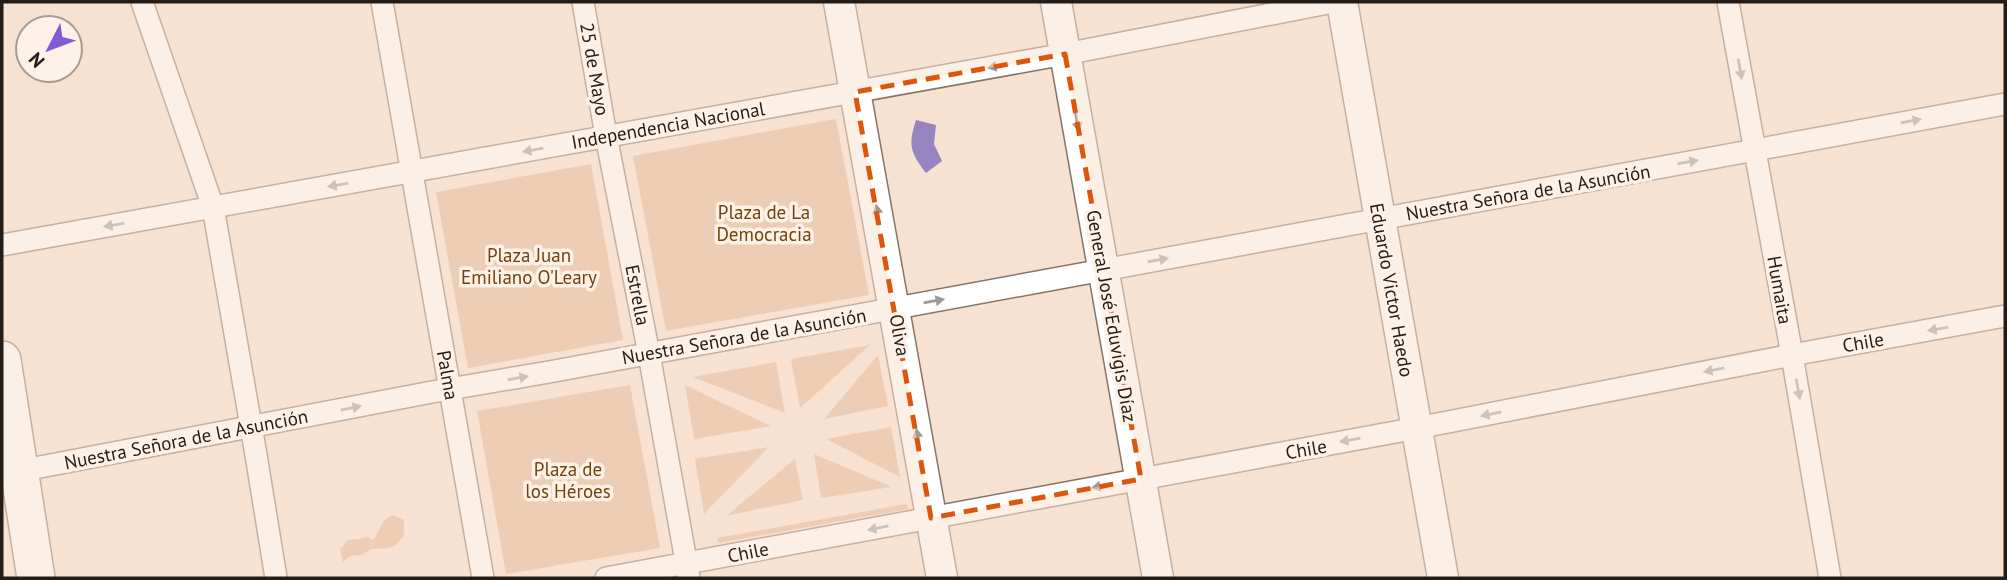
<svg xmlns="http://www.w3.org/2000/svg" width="2007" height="580" viewBox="0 0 2007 580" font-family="'PT Sans',sans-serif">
<rect width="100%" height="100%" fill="#f7e2d1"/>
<g fill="#e1b692">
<polygon points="836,119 869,295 666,331 633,156"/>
<polygon points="591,164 623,340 468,368 436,192"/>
<polygon points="870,345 800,408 791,359"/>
<polygon points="878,355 888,406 824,419"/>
<polygon points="776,362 785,413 693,377"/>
<polygon points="630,385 660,548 506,574 477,411"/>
<polygon points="685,385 771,426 694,439"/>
<polygon points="891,427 900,477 826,439"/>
<polygon points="769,447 704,514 695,459"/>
<polygon points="814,454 892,487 821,498"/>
<polygon points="795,459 803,500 726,516"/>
<polygon points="907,504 908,509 718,543 717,538"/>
<path d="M 393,515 L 404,520 L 404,535 L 397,544 L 390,548 L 371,549 L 362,555 L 350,556 L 343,562 L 340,549 L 344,546 L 346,541 C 354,538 360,540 368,537 L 373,540 C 382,530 379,520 393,515 Z"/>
</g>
<path fill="#9685c0" d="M 916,120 L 936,125 L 934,144 L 942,161 L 926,173 C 910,152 908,145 916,120 Z"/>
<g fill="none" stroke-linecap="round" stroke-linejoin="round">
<defs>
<g id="street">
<polyline points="142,2 213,207 256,455 276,578"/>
<polyline points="382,2 483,578"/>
<polyline points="583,2 606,136 649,354 689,578"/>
<polyline points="1728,2 1792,355 1830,578"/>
<polyline points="2,245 1065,54 1333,2"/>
<polyline points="19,471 432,392 549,372 2005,104"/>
<polyline points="606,578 1417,428 1792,355 2005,316"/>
</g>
<g id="secondary">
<polyline points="839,2 942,578"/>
<polyline points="1056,2 1158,578"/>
<polyline points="1342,2 1443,578"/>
</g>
<polyline id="highway" points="2,360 36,578"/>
</defs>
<use href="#street" stroke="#877465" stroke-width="24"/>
<use href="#secondary" stroke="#877465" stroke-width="33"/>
<use href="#highway" stroke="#877465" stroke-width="40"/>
<use href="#street" stroke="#fff" stroke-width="21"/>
<use href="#secondary" stroke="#fff" stroke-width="30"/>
<use href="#highway" stroke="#fff" stroke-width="37"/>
</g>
<defs><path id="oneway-solid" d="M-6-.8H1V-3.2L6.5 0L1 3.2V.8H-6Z" transform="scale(1.75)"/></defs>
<g fill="#9c9996">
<use href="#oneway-solid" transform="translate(998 66) rotate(170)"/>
<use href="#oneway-solid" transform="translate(1740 69) rotate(80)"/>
<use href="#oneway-solid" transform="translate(1077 121) rotate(80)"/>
<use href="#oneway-solid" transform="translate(1911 121) rotate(-10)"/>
<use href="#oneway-solid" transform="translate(533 150) rotate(170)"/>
<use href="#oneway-solid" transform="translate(1688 162) rotate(-10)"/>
<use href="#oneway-solid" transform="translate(338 185) rotate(170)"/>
<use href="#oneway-solid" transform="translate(878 215) rotate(-100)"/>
<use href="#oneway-solid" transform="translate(114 225) rotate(170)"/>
<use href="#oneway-solid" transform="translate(1158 260) rotate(-10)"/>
<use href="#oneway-solid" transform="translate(934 301) rotate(-10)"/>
<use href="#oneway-solid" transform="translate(1938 329) rotate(170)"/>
<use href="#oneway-solid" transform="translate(1714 370) rotate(169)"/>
<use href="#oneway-solid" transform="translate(518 378) rotate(-10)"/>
<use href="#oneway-solid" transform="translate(1798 389) rotate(80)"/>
<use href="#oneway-solid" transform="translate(351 408) rotate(-11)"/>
<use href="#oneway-solid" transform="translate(1491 414) rotate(169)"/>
<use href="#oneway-solid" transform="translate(918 439) rotate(-100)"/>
<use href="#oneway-solid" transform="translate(1350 440) rotate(170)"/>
<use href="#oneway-solid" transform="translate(1102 486) rotate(169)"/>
<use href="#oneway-solid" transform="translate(878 528) rotate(169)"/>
</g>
<path d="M0 0H2007V580H0ZM 1065,54 L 1141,479 L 931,518 L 855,92 Z" fill="#f7e2d1" fill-opacity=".55" fill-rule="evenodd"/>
<path fill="none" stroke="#de560c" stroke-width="5" stroke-dasharray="14 9" stroke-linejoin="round" d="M 1065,54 L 1141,479 L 931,518 L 855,92 Z"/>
<g text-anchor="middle" stroke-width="7" stroke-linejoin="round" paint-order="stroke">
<g font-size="19" fill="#241c16" stroke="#fef1e7">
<text transform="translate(595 69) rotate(80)" y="7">25 de Mayo</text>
<text transform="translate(668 125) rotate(-10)" y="7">Independencia Nacional</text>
<text transform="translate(1528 192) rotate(-10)" y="7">Nuestra Señora de la Asunción</text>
<text transform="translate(1392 290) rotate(80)" y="7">Eduardo Victor Haedo</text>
<text transform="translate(1780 290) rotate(80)" y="7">Humaita</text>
<text transform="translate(638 295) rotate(79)" y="7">Estrella</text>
<text transform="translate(1112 316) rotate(80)" y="7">General José Eduvigis Díaz</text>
<text transform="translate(900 335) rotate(80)" y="7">Oliva</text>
<text transform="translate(744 336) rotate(-10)" y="7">Nuestra Señora de la Asunción</text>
<text transform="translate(1863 342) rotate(-10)" y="7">Chile</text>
<text transform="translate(448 375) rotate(80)" y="7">Palma</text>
<text transform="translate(186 439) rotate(-11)" y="7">Nuestra Señora de la Asunción</text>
<text transform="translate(1306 449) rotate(-10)" y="7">Chile</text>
<text transform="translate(748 552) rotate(-11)" y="7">Chile</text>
</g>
<g font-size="19" fill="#74420b" stroke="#fef1e7">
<text x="764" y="219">Plaza de La<tspan x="764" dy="22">Democracia</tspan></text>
<text x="529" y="262">Plaza Juan<tspan x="529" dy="22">Emiliano O'Leary</tspan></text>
<text x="568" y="476">Plaza de<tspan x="568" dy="22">los Héroes</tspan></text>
</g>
</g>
<rect width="2007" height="580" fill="none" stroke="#241c16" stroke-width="7"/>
<g transform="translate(49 49) rotate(228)"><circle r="33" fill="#fef1e7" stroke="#a79c93" stroke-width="2"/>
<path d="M0-5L12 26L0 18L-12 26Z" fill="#855ad4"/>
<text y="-10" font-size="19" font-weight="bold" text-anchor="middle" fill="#241c16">N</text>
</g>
</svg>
